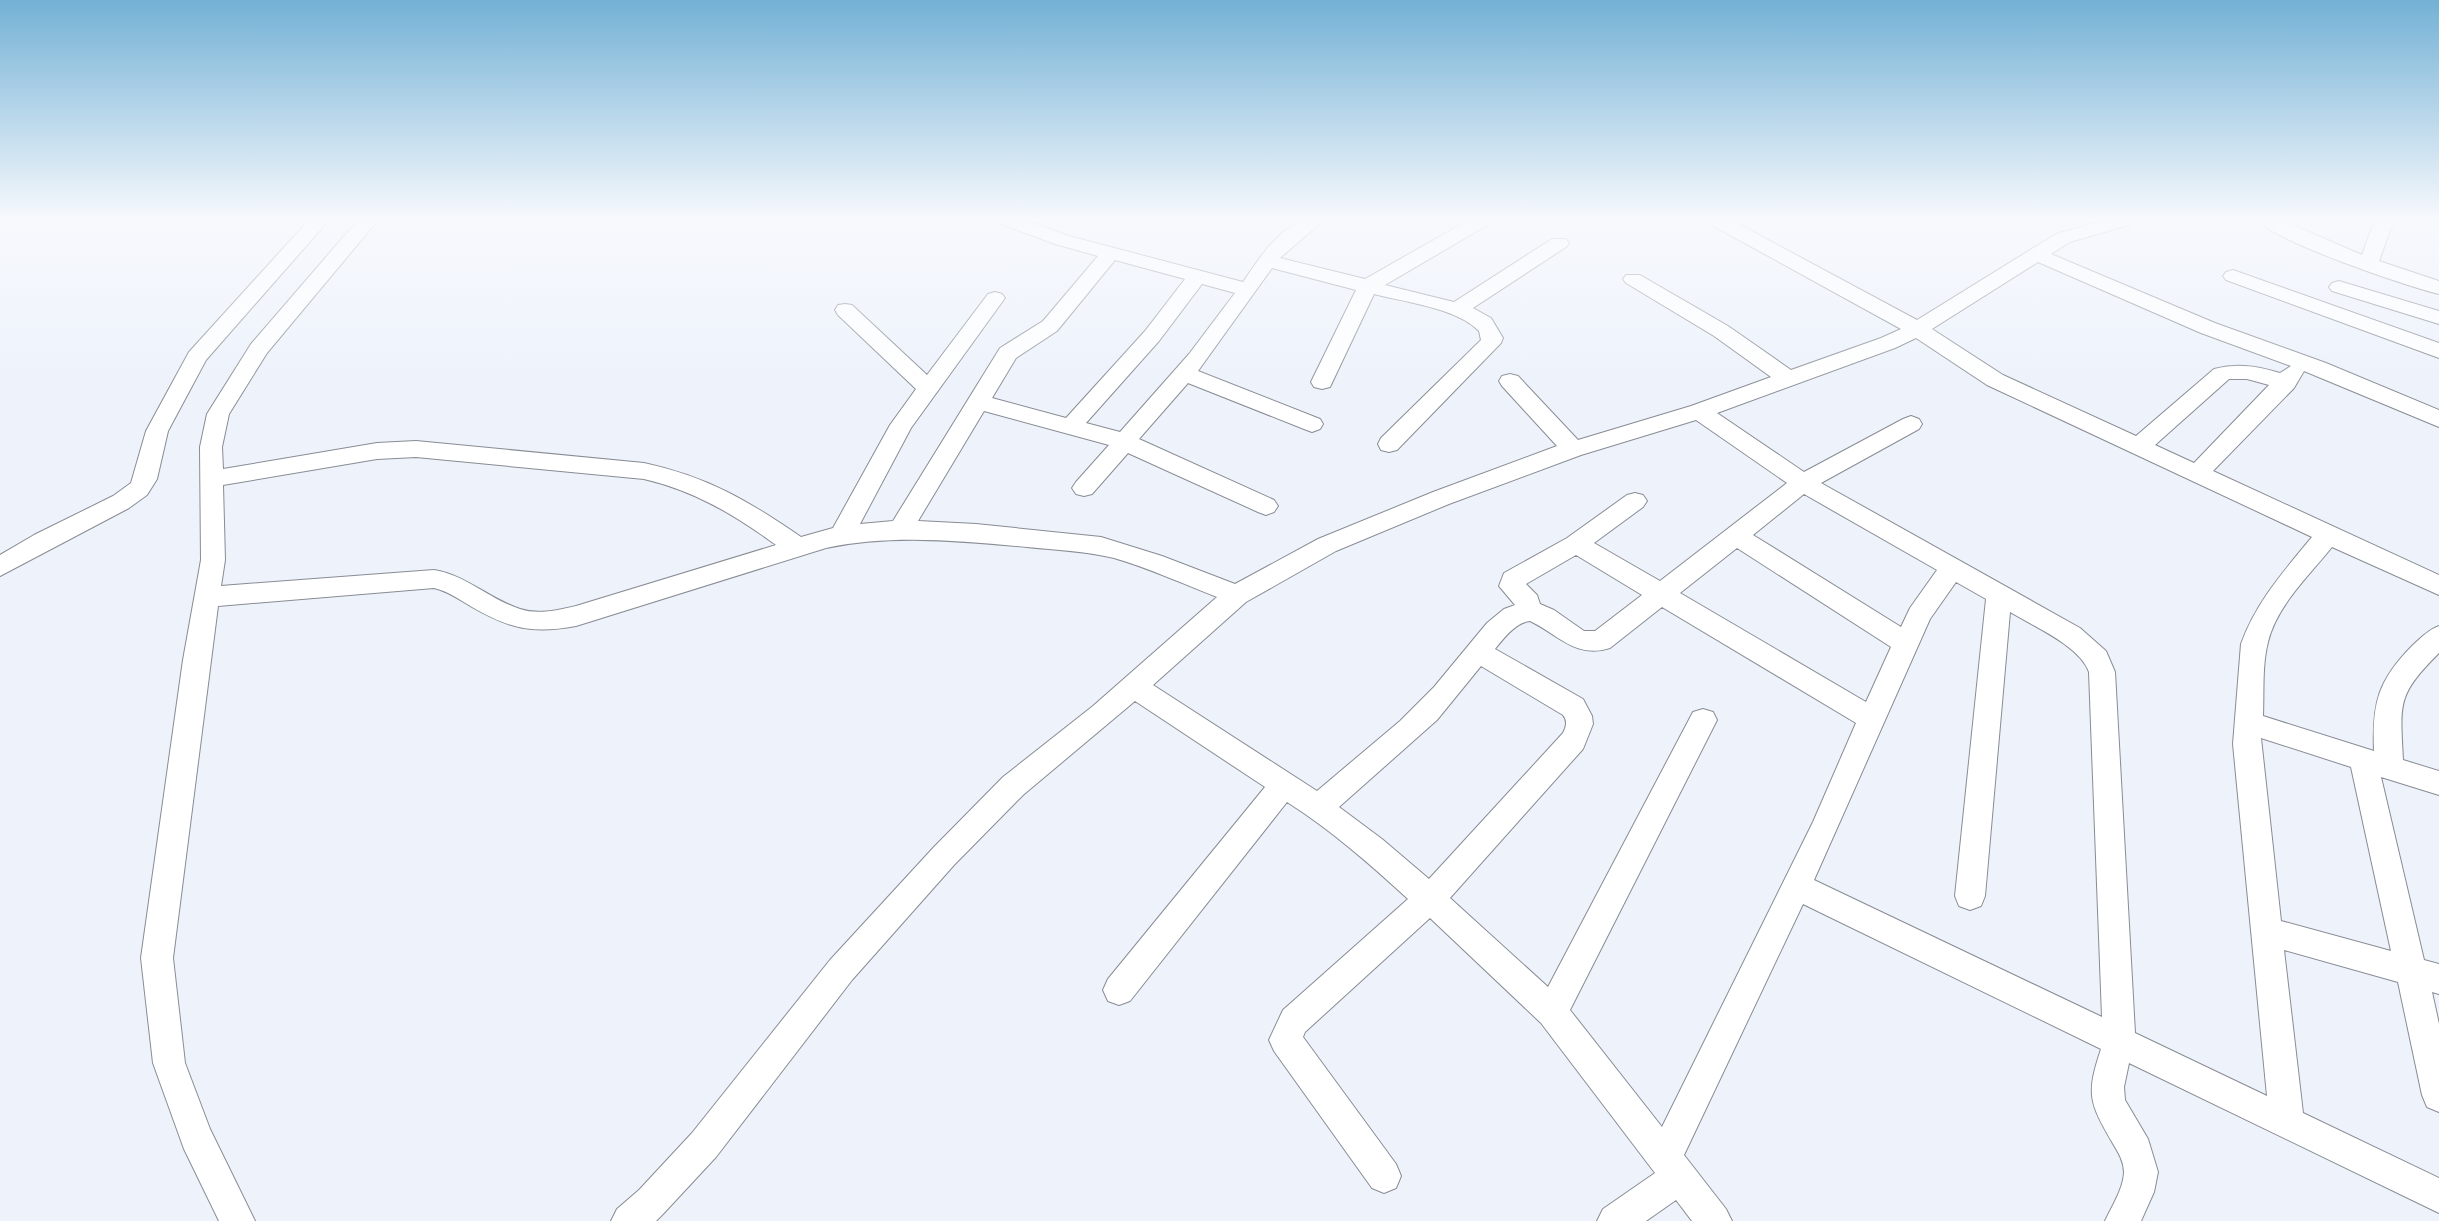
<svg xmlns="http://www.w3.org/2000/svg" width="2439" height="1221" viewBox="0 0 2439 1221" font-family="Commissioner,sans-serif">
<rect width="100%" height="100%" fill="#edf2fb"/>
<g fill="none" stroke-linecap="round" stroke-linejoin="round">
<defs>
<g id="minor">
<polygon points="309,220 329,220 206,360 168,431 157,479 147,495 129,508 0,576 0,555 34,535 113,496 131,483 146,431 189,352"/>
<path d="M 358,220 L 378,220 L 267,353 L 229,414 L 222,447 L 223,469 L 377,443 L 416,441 L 644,463 C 708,477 747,500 801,537 L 833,528 L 890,425 L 916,389 L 838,315 L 835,310 L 838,305 L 845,304 L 852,305 L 927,375 L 988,294 L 995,292 L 1002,294 L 1005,298 L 911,428 L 860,524 L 893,521 L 1000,348 L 1043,321 L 1098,256 L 1055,244 L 1001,224 L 999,220 L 1025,220 L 1069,236 L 1243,282 C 1258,260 1275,233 1301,221 C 1306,218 1317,220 1324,220 L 1280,258 L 1365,279 L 1469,220 L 1491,220 L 1489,224 L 1385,285 L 1454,302 L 1552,239 L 1566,239 L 1569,243 L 1566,247 L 1473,308 L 1491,318 L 1503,338 L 1501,343 L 1397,450 L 1389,452 L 1381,450 L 1378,444 L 1381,438 L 1481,340 L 1479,331 C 1457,308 1404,302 1374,294 L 1330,387 L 1322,389 L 1314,387 L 1311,382 L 1356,290 L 1272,268 L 1198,371 L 1320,419 L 1323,424 L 1320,429 L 1312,432 L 1304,429 L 1188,383 L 1139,439 L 1274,500 L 1278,506 L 1274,512 L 1266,515 L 1258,512 L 1128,453 L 1092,494 L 1084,496 L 1076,494 L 1072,488 L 1076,482 L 1109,445 L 984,411 L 918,521 L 976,524 L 1101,537 L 1162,556 L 1235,584 L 1318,539 L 1433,492 L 1557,446 L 1502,386 L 1499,381 L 1502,376 L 1510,374 L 1518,376 L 1578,440 L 1691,406 L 1771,377 L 1714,336 L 1626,283 L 1623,279 L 1626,275 L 1640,275 L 1728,326 L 1791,370 L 1881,338 L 1901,329 L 1710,224 L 1708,220 L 1731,220 L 1917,320 L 2056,234 L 2105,220 L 2134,220 L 2132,224 L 2070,242 L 2051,254 L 2215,323 L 2326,363 L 2439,410 L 2439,427 L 2304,371 L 2294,388 L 2213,471 L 2439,575 L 2439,595 L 2332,547 C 2309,576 2277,605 2268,642 C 2262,665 2264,692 2263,716 L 2374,751 C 2372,703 2378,680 2413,645 C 2422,637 2428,630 2439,626 L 2439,653 C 2397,695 2400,702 2403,760 L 2439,771 L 2439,795 L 2381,777 L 2424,960 L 2439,964 L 2439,994 L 2432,992 L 2439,1024 L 2439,1112 L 2427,1107 L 2422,1095 L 2398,982 L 2284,950 L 2303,1113 L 2439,1178 L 2439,1213 L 2129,1063 L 2124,1087 L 2125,1100 L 2148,1139 L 2158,1172 L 2154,1192 L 2141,1221 L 2105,1221 C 2112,1206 2123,1189 2124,1173 C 2124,1161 2118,1152 2112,1142 C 2089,1102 2086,1094 2101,1049 L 1803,904 L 1684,1155 L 1726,1209 L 1732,1221 L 1692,1221 L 1676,1200 L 1646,1221 L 1597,1221 L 1603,1209 L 1655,1173 L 1541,1023 L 1430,918 L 1305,1032 L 1303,1037 L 1396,1164 L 1401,1176 L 1396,1188 L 1384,1193 L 1372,1188 L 1274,1051 L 1269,1040 L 1283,1010 L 1408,899 C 1370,864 1331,830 1287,802 L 1130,1001 L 1119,1005 L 1108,1001 L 1103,990 L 1108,979 L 1265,787 L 1135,701 L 1023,795 L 954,865 L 852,980 L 716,1157 L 663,1214 L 656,1221 L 611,1221 L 617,1209 L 639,1190 L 692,1133 L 830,960 L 934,847 L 1003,777 L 1093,706 L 1217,597 C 1183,584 1149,568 1114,558 C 1085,551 1056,550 1027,547 C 959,541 893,534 826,548 L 576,626 C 533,634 510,629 472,607 C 460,600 448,591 434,588 L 218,606 L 173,958 L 185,1063 L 210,1129 L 255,1221 L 219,1221 L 184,1149 L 153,1063 L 141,958 L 183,660 L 201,560 L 200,447 L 207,414 L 251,344 ZM 1115,260 L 1185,279 L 1145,331 L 1066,418 L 992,398 L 1016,358 L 1057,331 ZM 2038,262 L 2201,333 L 2291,366 L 2280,373 C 2257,366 2238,363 2214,369 L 2136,436 L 2003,375 L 1932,329 ZM 1202,284 L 1235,293 L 1189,354 L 1120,432 L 1086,423 L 1159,341 ZM 1916,338 L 1987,385 L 2312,537 C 2284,571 2256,602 2241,644 L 2233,744 L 2267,1096 L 2135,1033 L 2115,672 L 2106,651 L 2080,628 L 1821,483 L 1919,429 L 1922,424 L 1919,419 L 1911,416 L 1903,419 L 1804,472 L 1717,413 L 1895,348 ZM 2229,379 L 2247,379 L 2269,385 L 2194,463 L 2155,445 ZM 1696,420 L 1787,483 L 1660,581 L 1594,543 L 1643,507 L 1647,501 L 1643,495 L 1635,493 L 1627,495 L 1567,538 L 1504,573 L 1499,586 L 1515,605 L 1504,609 L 1487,623 L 1434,687 L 1400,721 L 1317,791 L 1153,685 L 1246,602 L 1336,551 L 1449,504 L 1581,455 ZM 416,457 L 644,479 C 695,491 735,515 776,545 L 576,606 C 558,610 538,615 520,609 C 489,599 466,575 434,570 L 221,586 L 225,560 L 223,485 L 377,459 ZM 1804,494 L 1937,570 L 1910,608 L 1901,627 L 1753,535 ZM 1737,548 L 1891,647 L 1866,702 L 1680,593 ZM 1576,555 L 1642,595 L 1595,631 L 1584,631 L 1554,610 L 1540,604 L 1537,595 L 1526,584 ZM 1956,582 L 1986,599 L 1955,896 L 1959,906 L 1970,910 L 1981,906 L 1985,896 L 2010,612 C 2033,626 2080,646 2089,672 L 2102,1017 L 1814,880 L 1930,619 ZM 1662,607 L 1856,723 L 1813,822 L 1662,1127 L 1570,1010 L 1717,720 L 1713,712 L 1703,709 L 1693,712 L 1548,987 L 1450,898 L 1583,749 L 1593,724 L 1592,716 L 1583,699 L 1495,649 C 1504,638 1515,623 1530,621 C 1559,635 1576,659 1610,648 ZM 1481,666 L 1563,715 C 1568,721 1566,727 1563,733 L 1429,879 L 1382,839 L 1339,807 L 1437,720 ZM 2261,738 L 2351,767 L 2391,951 L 2281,921 Z"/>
<path d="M 2258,220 L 2282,220 L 2362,255 L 2372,227 L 2378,220 L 2397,220 L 2391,228 L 2379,261 L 2439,281 L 2439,294 C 2409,287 2273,241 2258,220 Z"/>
<polygon points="2233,270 2439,343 2439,358 2226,280 2223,276 2226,272"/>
<polygon points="2339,281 2439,311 2439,324 2332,291 2329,287 2332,283"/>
</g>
</defs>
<use href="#minor" stroke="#888c94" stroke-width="2"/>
<use href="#minor" fill="#fff" fill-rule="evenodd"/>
</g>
<linearGradient id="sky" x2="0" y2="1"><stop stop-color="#73b1d5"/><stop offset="0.56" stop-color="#f7f9fd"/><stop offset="1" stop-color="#f7f9fd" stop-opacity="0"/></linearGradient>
<rect width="2439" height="391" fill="url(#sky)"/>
</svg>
